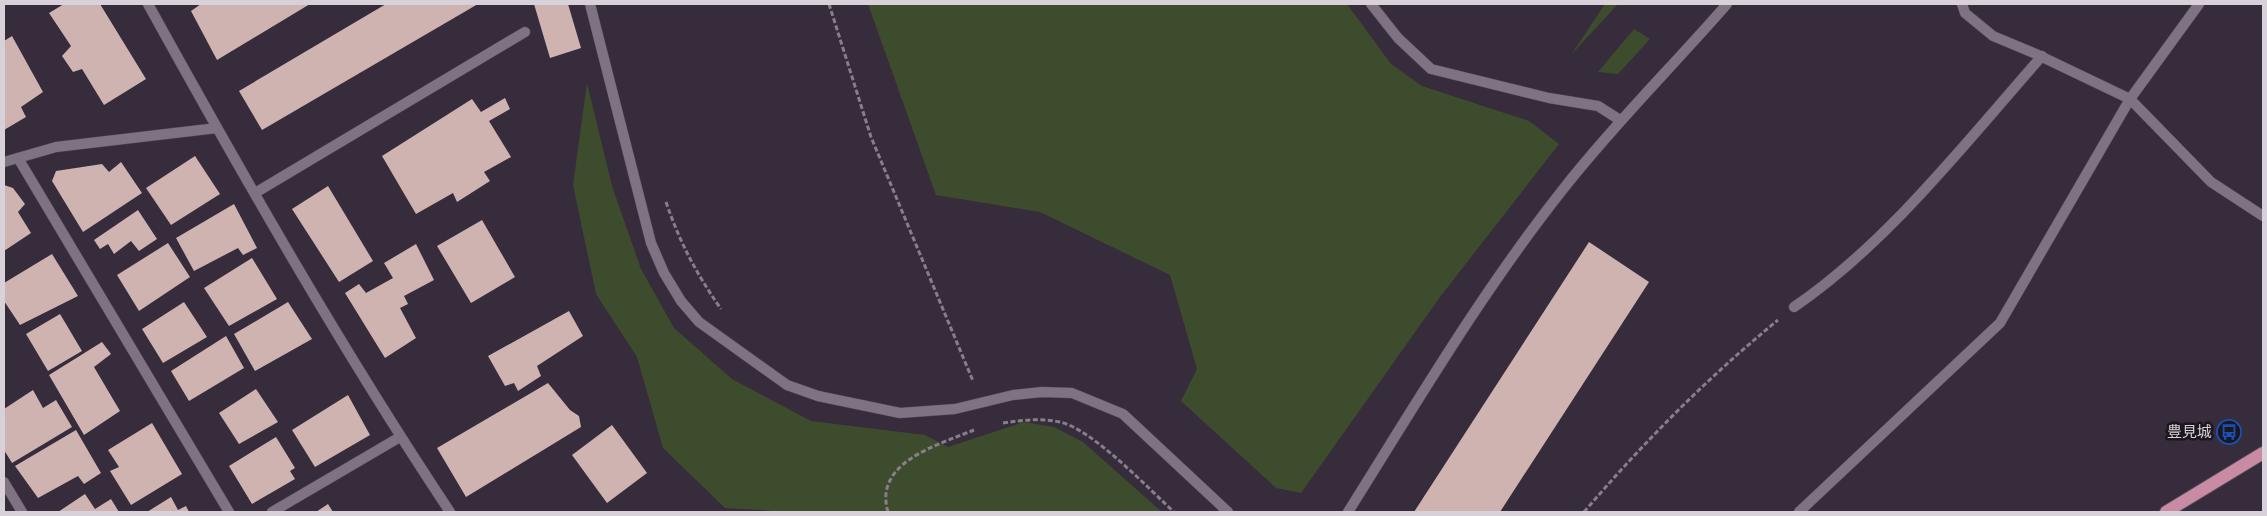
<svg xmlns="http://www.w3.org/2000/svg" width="2267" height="516" viewBox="0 0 2267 516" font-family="Inter,'Noto Sans JP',sans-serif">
<rect width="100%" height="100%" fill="#372c3b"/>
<g fill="#3d4c2d">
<polygon points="868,4 1347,4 1391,64 1422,86 1529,121 1559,144 1440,297 1301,493 1276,488 1181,401 1197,369 1170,275 1040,212 936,195"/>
<polygon points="1605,4 1618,4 1571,55"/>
<polygon points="1634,29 1650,39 1618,74 1598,72"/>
<polygon points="587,83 612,186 641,269 674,328 732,379 811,421 925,435 948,447 1024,422 1054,427 1083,442 1162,512 791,512 725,508 663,448 637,357 596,294 573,185"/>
</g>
<g fill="#ceb3b0">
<polygon points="64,4 100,4 146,79 104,105 82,69 73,72 62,56 71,46 49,13"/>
<polygon points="201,4 310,4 217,60 191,11"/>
<polygon points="386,4 478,4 262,130 239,91"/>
<polygon points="534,4 568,4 581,48 550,58"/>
<polygon points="12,36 43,92 21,107 26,117 4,130 4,41"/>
<polygon points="505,98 510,109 489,121 511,157 484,172 490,181 457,202 453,193 416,214 382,156 472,99 481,112"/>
<polygon points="195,156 220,194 171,225 146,188"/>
<polygon points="121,162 142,193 83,232 52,181 56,171 102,164 109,172"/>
<polygon points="4,185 13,188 25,204 18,212 31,233 4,251"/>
<polygon points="328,186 373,261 339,282 292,209"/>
<polygon points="234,204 257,248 243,255 238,248 194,271 176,238"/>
<polygon points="138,210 157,239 139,251 131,241 114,254 108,244 100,249 94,240"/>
<polygon points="482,220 515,277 471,303 437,246"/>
<polygon points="1589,242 1649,282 1500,512 1414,512"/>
<polygon points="168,243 190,277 139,311 117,275"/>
<polygon points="416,244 434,280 404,296 408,304 400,308 416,338 385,358 345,293 359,284 366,293 393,278 384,263"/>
<polygon points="52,254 78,296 20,325 4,301 4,283"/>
<polygon points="252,258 277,299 229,326 204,288"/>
<polygon points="184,302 207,337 163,363 142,329"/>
<polygon points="288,302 312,339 255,371 234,334"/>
<polygon points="569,311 583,336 537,366 541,376 518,391 514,383 505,386 488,356"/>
<polygon points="60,314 82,351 48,371 26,334"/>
<polygon points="226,336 244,368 189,401 171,371"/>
<polygon points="102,342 111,354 94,367 120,411 84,435 49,375"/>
<polygon points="548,383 570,410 579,416 581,427 466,497 437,448"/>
<polygon points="256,389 278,422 239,444 219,413"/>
<polygon points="33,390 43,408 56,400 72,427 12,463 4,450 4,409"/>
<polygon points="348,395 370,435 315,467 292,430"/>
<polygon points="152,423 182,474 131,505 110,471 119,467 108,450"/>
<polygon points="612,425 647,473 607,503 572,455"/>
<polygon points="76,430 101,473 84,484 78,476 38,498 15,466"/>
<polygon points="276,437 295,468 290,471 295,479 252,504 229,466"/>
<polygon points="85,494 95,509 111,499 119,512 58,512"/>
<polygon points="171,497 178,510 186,506 189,512 147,512"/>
<polygon points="328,504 333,512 316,512"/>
</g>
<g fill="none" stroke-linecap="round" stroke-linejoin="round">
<defs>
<g id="service">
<polyline points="590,4 651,243 664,273 681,301 699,322 787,385 818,396 900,413 955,409 1013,395 1042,392 1072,393 1123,414 1228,512"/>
<polyline points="1371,4 1398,38 1431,69 1549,98 1598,106 1620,120"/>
</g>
<g id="minor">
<path d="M 148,4 C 243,176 341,348 450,512"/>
<polyline points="1962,4 1965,13 1993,36 2036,54 2130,99 2211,182 2263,216"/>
<polyline points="18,158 229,512"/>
<polyline points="4,162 56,147 217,128"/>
<polyline points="255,193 525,32"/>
<path d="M 1794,307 C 1887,244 1967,141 2042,56"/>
<polyline points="4,482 22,512"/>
<polyline points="272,512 400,437"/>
<polyline points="1799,512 2000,323 2130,99 2199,4"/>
</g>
<path id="tertiary" d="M 1348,512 C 1417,402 1483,290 1564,188 C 1615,123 1673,66 1727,4"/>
<polyline id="primary" points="2166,512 2263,453"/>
</defs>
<use href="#service" stroke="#534956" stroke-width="11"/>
<use href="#minor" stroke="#534956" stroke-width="11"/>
<use href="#tertiary" stroke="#534956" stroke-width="11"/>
<use href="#primary" stroke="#534956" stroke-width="14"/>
<g stroke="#877e8a" stroke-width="3" stroke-dasharray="5 2.5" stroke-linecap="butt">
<polyline points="829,4 871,137 973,381"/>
<path d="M 666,202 C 680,243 696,273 721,309"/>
<path d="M 1003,423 C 1022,420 1041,418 1060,422 C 1092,429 1149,489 1174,512"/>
<path d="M 888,512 C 873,462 938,445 974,430"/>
<path d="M 1584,512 C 1644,442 1706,379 1778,320"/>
</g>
<use href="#service" stroke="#7f7283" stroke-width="10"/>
<use href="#minor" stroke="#7f7283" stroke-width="10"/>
<use href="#tertiary" stroke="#7f7283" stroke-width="10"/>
<use href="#primary" stroke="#c98ba3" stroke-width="12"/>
</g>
<defs>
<symbol id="bus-ring" viewBox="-11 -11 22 22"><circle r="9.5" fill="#1c161d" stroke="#1a4fb4" stroke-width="1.5"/><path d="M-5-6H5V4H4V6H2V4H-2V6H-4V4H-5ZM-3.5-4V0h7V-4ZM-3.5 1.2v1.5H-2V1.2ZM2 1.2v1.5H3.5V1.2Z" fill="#1a4fb4"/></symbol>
</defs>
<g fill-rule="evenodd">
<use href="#bus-ring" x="2215" y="418" width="28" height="28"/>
</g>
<g text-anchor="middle" stroke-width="5" stroke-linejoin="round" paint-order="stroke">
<g font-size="15" fill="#d8d1da" stroke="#1c161d" text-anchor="end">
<text x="2212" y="437">豊見城</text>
</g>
</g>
<rect width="2267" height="516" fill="none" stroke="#d8d1da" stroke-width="10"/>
</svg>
